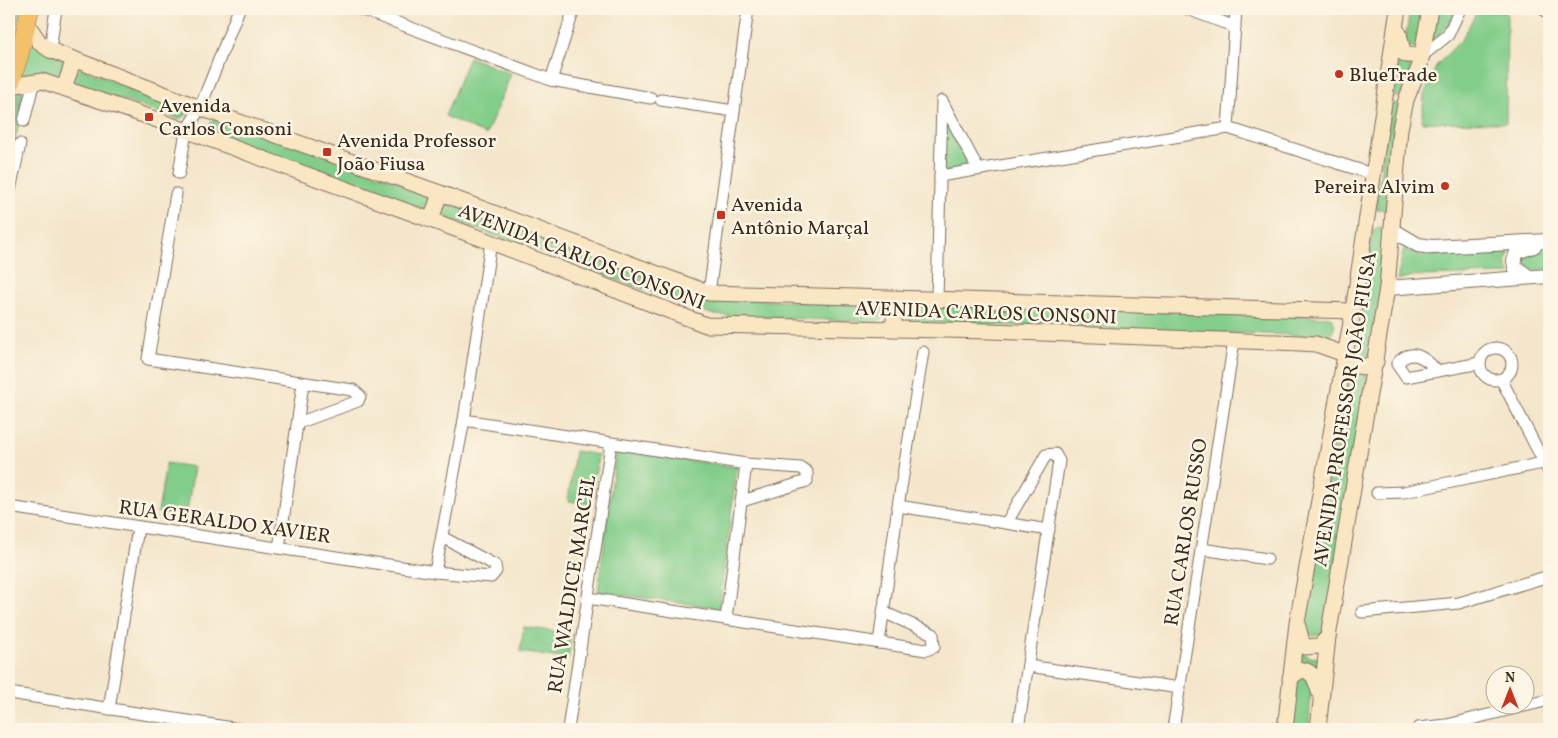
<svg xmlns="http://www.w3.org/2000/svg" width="1558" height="738" viewBox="0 0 1558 738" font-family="Vollkorn,serif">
<rect width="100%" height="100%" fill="#fcf5e5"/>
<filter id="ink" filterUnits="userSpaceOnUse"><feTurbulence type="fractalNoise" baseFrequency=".02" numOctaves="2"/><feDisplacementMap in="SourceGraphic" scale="10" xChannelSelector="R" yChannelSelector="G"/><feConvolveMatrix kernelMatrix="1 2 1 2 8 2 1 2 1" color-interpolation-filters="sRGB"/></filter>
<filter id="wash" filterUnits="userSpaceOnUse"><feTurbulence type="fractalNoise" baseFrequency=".0096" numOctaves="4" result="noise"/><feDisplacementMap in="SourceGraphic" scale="20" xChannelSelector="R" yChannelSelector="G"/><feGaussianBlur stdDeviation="1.12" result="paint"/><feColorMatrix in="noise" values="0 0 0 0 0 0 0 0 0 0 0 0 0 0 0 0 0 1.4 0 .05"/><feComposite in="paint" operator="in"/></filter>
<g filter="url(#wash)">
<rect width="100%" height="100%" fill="#f4e6cb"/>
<g fill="#82cd8a" stroke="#5e7c54">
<polygon points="9,9 21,9 9,63"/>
<polygon points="1192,9 1235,9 1234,25"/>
<polygon points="1410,9 1426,9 1420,45 1414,49 1408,47 1405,42"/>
<path d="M 1436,9 L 1456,9 C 1451,23 1444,33 1431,40 Z"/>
<polygon points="1507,12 1506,123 1422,122 1424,95 1437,65 1462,39 1476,13"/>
<polygon points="31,41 64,61 65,67 60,73 47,71 20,75"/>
<polygon points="469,57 511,74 486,135 445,116"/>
<polygon points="1402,63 1407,63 1411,69 1405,92 1399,96 1392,96 1397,65"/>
<polygon points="81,68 188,110 186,115 179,119 74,84 75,74"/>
<polygon points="1392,102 1401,106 1390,215 1383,209 1376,209 1389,106"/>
<polygon points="944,106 976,168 941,174"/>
<path d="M 222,116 L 710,298 L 873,305 L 882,309 L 882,320 L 876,322 L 714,315 L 210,132 C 209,121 213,119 222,116 Z"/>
<polygon points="1379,227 1384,228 1381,282 1368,360 1362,359 1359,353 1363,313 1362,295 1373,230"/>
<path d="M 1404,248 L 1421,256 L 1510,252 C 1506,261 1504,266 1511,274 L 1413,276 L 1397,280 Z"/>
<polygon points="1549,248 1549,269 1529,270 1524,261 1526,254"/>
<polygon points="919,305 1332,317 1335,326 1332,334 1324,336 910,322 906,317 908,308"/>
<path d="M 1348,371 C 1354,377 1359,377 1367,374 L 1325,632 L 1314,636 L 1306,631 L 1302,621 Z"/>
<polygon points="575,451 598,455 591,504 568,501"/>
<polygon points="616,451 737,467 719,608 598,592"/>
<polygon points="166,463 194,467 186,518 158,513"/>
<polygon points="524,627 571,634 568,659 520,652"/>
<polygon points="1302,653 1313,658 1320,657 1318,672 1300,665"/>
<polygon points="1303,675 1311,682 1309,729 1289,729 1294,680"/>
</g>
<polygon fill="#69b076" stroke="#526d4a" points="27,89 9,168 9,95 11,90"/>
</g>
<g filter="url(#ink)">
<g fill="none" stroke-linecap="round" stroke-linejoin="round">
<defs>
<g id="minor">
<polyline points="360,9 551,80 651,98"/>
<polyline points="1188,9 1235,27"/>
<polyline points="1543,9 1549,13"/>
<polyline points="50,50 56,9"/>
<polyline points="1422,56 1448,35 1460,9"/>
<polyline points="551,80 574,9"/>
<polyline points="661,100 734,111"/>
<polyline points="24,121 34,81"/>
<polyline points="1228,128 1236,9"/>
<polyline points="179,173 186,131 200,108 239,9"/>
<polyline points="940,176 1228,128 1372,174"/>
<polyline points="176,194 148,359 353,390 360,396 358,401 298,423"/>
<polyline points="9,195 20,144"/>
<polyline points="709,293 748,9"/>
<polyline points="937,300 942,101 978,169"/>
<circle cx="1496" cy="364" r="16"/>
<path d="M 1437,371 C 1426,358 1411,346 1397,364 L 1406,377 L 1480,363"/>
<polyline points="1501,379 1549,472"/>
<polyline points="464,420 746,464 801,468 807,472 807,481 742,501"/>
<polyline points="1377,493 1404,492 1543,463"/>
<polyline points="898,506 1049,530"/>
<polyline points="9,507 435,572 491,577 496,571 495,565 442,537"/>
<polyline points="1007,522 1046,455 1055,454 1059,461 1018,729"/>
<polyline points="279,548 303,384"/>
<polyline points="1202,549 1267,559"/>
<polyline points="435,572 464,420 491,242"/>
<polyline points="588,598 926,650 934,647 933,634 883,612"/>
<polyline points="1362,612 1459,603 1549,576"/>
<polyline points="726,619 746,464"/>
<polyline points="879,643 898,506 923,352"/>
<polyline points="1028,666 1180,688"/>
<polyline points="9,693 239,729"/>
<polyline points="109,709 138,528"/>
<polyline points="1418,728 1447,725 1549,700"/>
<polyline points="568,729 611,444"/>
<polyline points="1173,729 1234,341"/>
</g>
<g id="tertiary">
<polyline points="1391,229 1418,245 1432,247 1549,241"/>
<polyline points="1529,277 1515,267 1514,261 1517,252 1534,246"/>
<polyline points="1387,288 1549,276"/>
</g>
<g id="secondary">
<polyline points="27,24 40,43 50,50 200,108 440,193 709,293 1353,311"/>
<polyline points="1399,33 1403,53 1407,55 1422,56"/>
<polyline points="10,86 42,81 149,117 491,242 706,325 990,331 1300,343 1316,344 1344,354 1357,366 1364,367 1376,362"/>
<polyline points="64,88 74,59"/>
<polyline points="431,220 440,193"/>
<polyline points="894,329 894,300"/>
<polyline points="1298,627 1302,642 1305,647 1319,646 1328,637"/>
<path d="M 1290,678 L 1301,670 C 1315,670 1316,684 1320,694"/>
<polyline points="1285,729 1297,623 1353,311 1398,9"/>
<polyline points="1318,729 1328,637 1387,288 1400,129 1406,100 1420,65 1430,9"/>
</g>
<polyline id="primary" points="9,88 20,53 30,9"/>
</defs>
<use href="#minor" stroke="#7c6c5b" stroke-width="13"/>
<use href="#tertiary" stroke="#7c6c5b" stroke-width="16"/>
<use href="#secondary" stroke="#7c6c5b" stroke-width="17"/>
<use href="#primary" stroke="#7c6c5b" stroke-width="19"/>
<use href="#minor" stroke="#fff" stroke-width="11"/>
<use href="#tertiary" stroke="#fff" stroke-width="14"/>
<use href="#secondary" stroke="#fbe6c4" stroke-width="15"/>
<use href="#primary" stroke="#f4c16b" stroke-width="18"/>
</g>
</g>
<g fill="#c8321e" stroke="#fcf5e5" stroke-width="2">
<circle cx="1339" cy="74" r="5"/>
<rect x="144" y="112" width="10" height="10" rx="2.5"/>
<rect x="322" y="147" width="10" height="10" rx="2.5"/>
<circle cx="1445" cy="186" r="5"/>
<rect x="716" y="210" width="10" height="10" rx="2.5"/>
</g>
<g text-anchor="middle" stroke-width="5" stroke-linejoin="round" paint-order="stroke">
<g font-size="20" fill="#3b2a1e" stroke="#fcf5e5" text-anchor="start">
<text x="1349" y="81">BlueTrade</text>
<text x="159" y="112">Avenida<tspan x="159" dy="23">Carlos Consoni</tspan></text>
<text x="337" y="147">Avenida Professor<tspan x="337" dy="23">João Fiusa</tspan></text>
<text x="1435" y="193" text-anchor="end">Pereira Alvim</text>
<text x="731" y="211">Avenida<tspan x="731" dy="23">Antônio Marçal</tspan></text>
</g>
<g font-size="20" fill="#3b2a1e" stroke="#fcf5e5">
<text transform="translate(582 256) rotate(21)" y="7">AVENIDA CARLOS CONSONI</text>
<text transform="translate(986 312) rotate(2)" y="7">AVENIDA CARLOS CONSONI</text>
<text transform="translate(1344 409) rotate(-81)" y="7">AVENIDA PROFESSOR JOÃO FIUSA</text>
<text transform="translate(225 521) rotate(8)" y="7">RUA GERALDO XAVIER</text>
<text transform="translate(1185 532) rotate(-81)" y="7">RUA CARLOS RUSSO</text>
<text transform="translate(571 584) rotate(-81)" y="7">RUA WALDICE MARCEL</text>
</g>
</g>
<rect width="1558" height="738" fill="none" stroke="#fcf5e5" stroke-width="30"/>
<g transform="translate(1510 690)"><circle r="24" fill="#fcf5e5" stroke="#afa495"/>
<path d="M0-4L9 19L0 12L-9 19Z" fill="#c8321e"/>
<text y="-8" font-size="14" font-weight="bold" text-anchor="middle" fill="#3b2a1e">N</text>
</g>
</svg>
